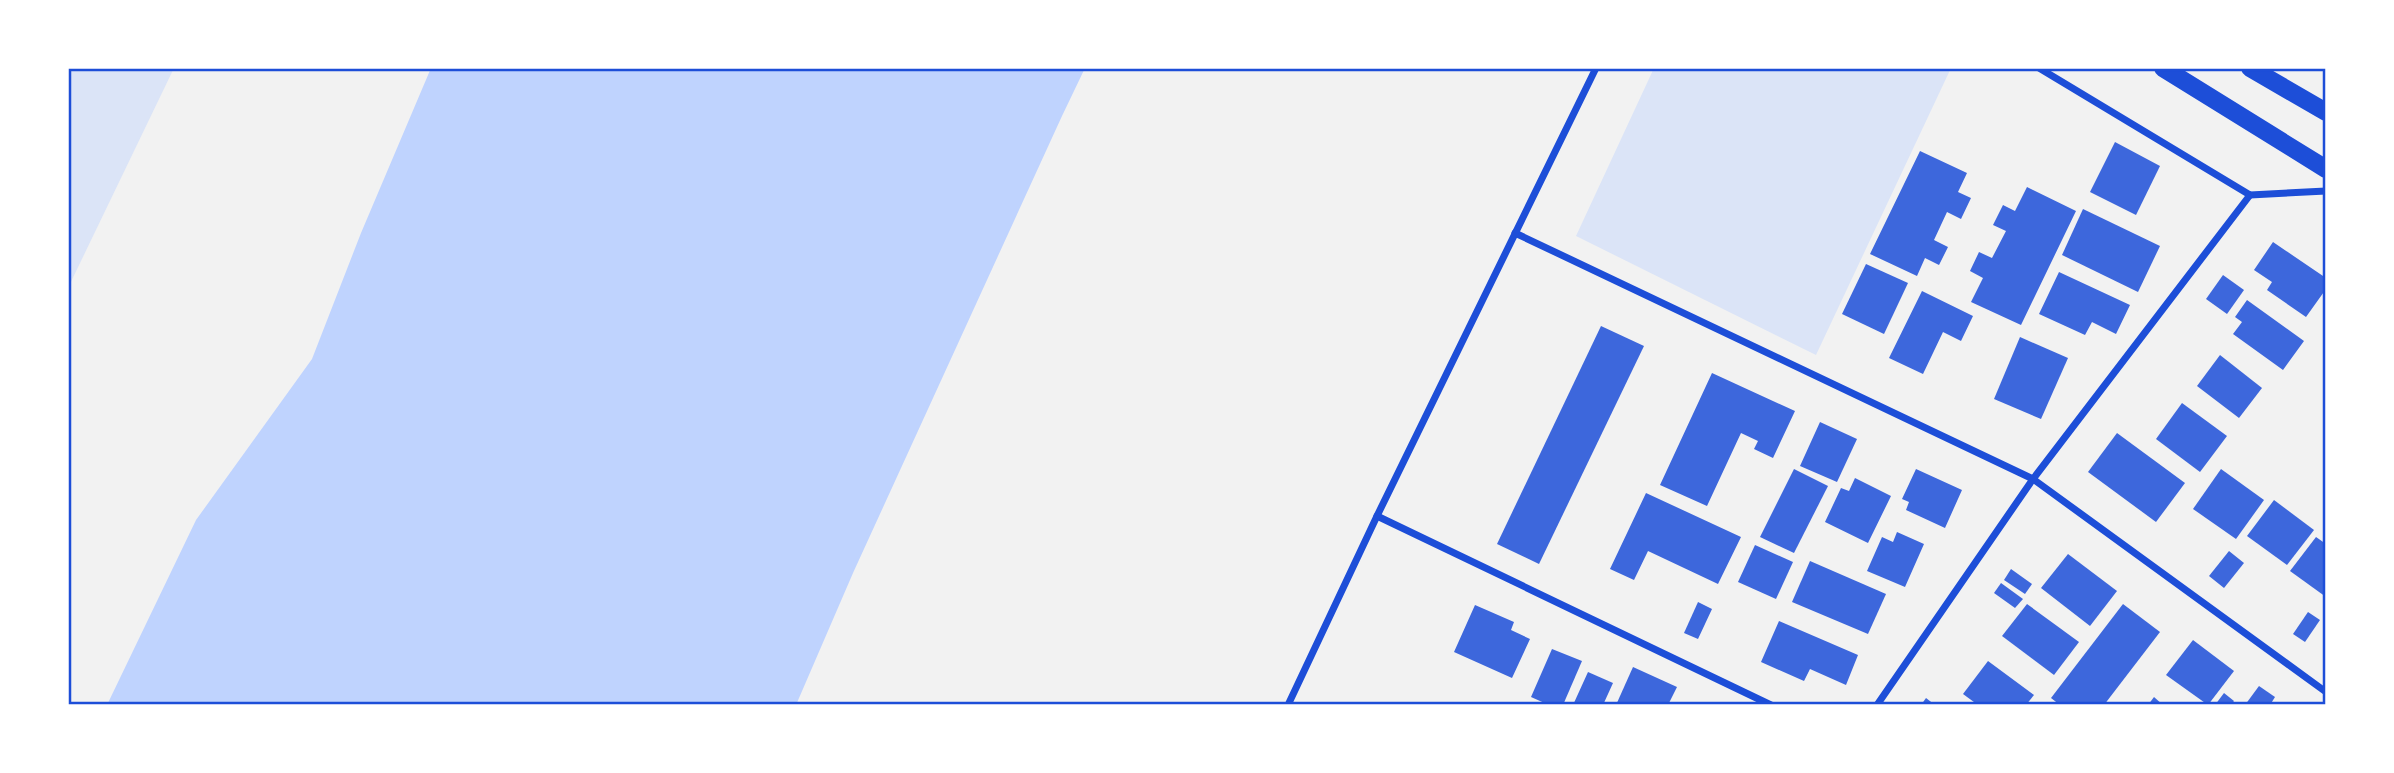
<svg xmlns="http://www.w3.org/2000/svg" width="2394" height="773" viewBox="0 0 2394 773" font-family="'Golos Text',sans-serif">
<rect width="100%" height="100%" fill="#f2f2f2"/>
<g fill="#dbe4f7">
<polygon points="68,68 174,68 68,288"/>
<polygon points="1654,68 1951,68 1816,355 1576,236"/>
</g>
<polygon fill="#bfd3fe" points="431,68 1085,68 1062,116 853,573 796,705 107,705 196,520 312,359 361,233"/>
<g fill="#3d67dc">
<polygon points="2115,142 2160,166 2136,215 2090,192"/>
<polygon points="1920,151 1967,173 1958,192 1971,198 1961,219 1947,212 1934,240 1948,247 1939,265 1925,258 1917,276 1870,254"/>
<polygon points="2027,187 2076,211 2021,325 1971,302 1983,278 1970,271 1979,252 1992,258 2006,231 1993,225 2003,205 2015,211"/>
<polygon points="2083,209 2160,246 2138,292 2062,255"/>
<polygon points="2273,242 2326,278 2326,289 2306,317 2267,290 2272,282 2254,270"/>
<polygon points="1866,264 1908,283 1884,334 1842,314"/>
<polygon points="2059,272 2130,305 2116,334 2092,322 2085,335 2039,314"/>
<polygon points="2223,275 2244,290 2227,314 2206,299"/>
<polygon points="1922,291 1973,316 1961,341 1943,332 1923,374 1889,358"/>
<polygon points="2247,300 2304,341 2283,370 2233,334 2242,322 2235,317"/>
<polygon points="1601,326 1644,346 1539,564 1497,544"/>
<polygon points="2020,337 2068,358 2041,419 1994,399"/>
<polygon points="2220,355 2262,388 2239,418 2197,386"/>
<polygon points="1712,373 1795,411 1773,458 1754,449 1758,441 1741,433 1707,506 1660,485"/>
<polygon points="2182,403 2227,436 2200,472 2156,439"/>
<polygon points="1820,422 1857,439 1837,482 1800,466"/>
<polygon points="2117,433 2185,483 2156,522 2088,472"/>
<polygon points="1794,469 1828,486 1794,553 1760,537"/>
<polygon points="1916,469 1962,490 1945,528 1906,510 1909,502 1902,499"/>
<polygon points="2221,469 2264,500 2236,539 2193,509"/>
<polygon points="1855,478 1891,496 1868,543 1825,522 1841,488 1849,491"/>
<polygon points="1646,493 1741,537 1718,584 1648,551 1634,580 1610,569"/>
<polygon points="2274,500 2314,530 2287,565 2247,536"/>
<polygon points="1897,532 1924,544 1905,587 1867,571 1882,537 1893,542"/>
<polygon points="2316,537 2326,544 2326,597 2290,571"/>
<polygon points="1755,545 1793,562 1776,599 1738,582"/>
<polygon points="2229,551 2244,563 2224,588 2209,576"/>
<polygon points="2068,554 2117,591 2090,626 2041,588"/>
<polygon points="1810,561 1886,594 1868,634 1792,602"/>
<polygon points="2011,569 2032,584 2025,594 2004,580"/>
<polygon points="2001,583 2023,599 2015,608 1994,593"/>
<polygon points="1698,602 1712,609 1698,639 1684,633"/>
<polygon points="2027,604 2079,642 2054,675 2002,636"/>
<polygon points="2123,604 2160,632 2104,705 2060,705 2051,698"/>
<polygon points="1475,605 1514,622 1511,630 1530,639 1512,678 1454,652"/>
<polygon points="2308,612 2320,620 2305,642 2293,634"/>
<polygon points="1779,621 1858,655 1846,685 1810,669 1804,681 1761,662"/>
<polygon points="2193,640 2234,671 2208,705 2166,675"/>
<polygon points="1552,649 1582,661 1563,705 1549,705 1531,697"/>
<polygon points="1988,661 2034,695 2026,705 1978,705 1963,694"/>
<polygon points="1633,667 1677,687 1668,705 1616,705"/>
<polygon points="1588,672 1613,683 1603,705 1573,705"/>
<polygon points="2259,686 2275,697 2270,705 2245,705"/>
<polygon points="2224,693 2234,701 2231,705 2215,705"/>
<polygon points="2154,697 2163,705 2148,705"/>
<polygon points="1926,698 1935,705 1921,705"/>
</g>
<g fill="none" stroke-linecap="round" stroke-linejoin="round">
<g stroke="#1d4ed8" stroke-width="7">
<polyline points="2039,68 2250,195 2326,191"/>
<polyline points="1515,233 2033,479 2326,692"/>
<polyline points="1377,516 1771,705"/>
<polyline points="1288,705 1377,516 1596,68"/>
<polyline points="1877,705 2033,479 2250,195"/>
</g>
<g stroke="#1d4ed8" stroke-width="18">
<polyline points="2163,68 2326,169"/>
<polyline points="2250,68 2326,112"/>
</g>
</g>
<rect width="2394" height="773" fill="none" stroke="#ffffff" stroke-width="140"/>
<rect x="70" y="70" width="2254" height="633" fill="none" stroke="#1d4ed8" stroke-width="2.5"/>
</svg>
